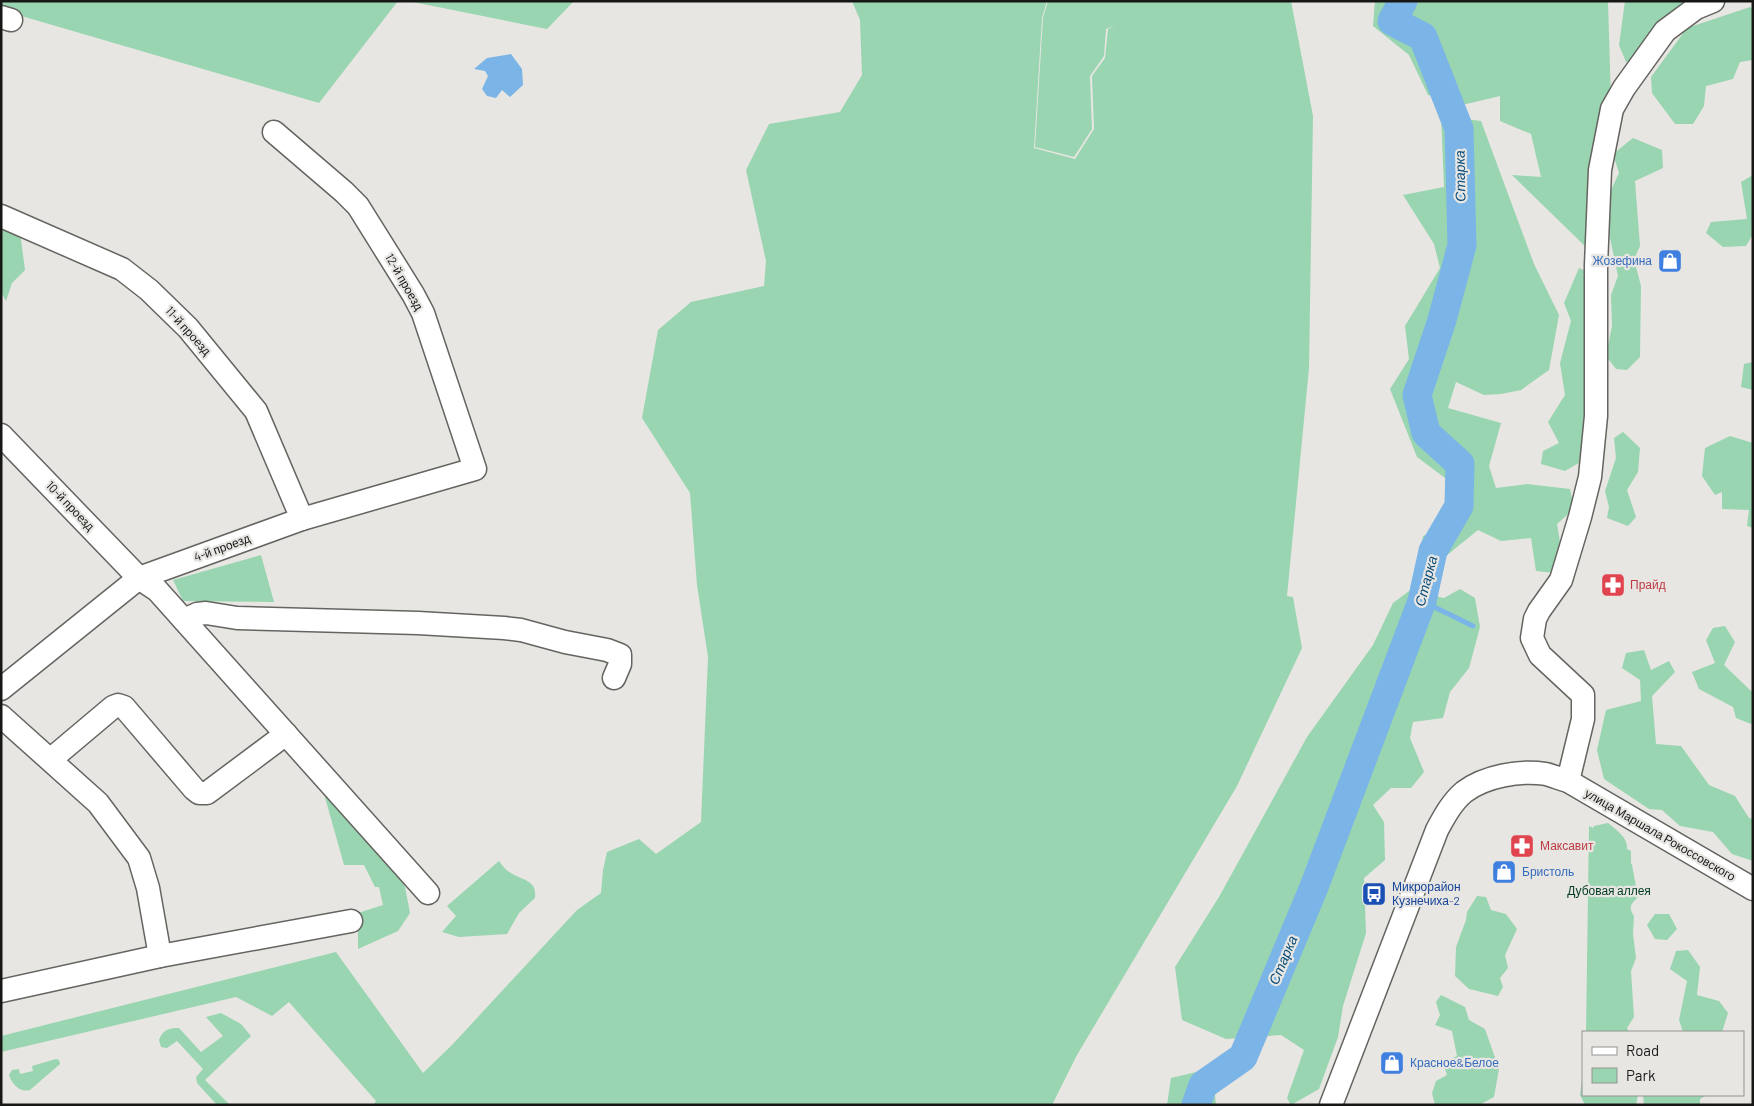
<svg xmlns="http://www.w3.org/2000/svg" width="1754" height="1106" viewBox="0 0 1754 1106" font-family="Barlow,sans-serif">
<rect width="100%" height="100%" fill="#e7e6e2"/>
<g fill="#99d5b0">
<polygon points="1,1 398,1 319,103 1,10"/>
<polygon points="408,1 574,1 547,29"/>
<polygon points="852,1 1047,1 1042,18 1034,148 1075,159 1094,129 1092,76 1105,58 1108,29 1115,25 1106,29 1104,56 1090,76 1092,129 1074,157 1035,147 1043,18 1048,1 1291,1 1313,116 1309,368 1287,596 1293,597 1302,648 1237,786 1077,1055 1052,1105 373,1105 376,1101 289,1002 272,1016 236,997 1,1052 1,1036 336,952 423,1073 452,1045 577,910 601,893 603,870 607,852 639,839 656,854 701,822 708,657 697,585 690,493 642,418 658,330 691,302 764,286 766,261 746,170 769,124 840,112 862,75 860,20"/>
<polygon points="1375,1 1608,1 1611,102 1591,252 1512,175 1541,177 1531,134 1500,121 1500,96 1462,105 1428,95 1409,55 1373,26"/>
<polygon points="1625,1 1701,1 1637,59 1626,62 1619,45"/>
<polygon points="1750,7 1753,9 1753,60 1740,62 1733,79 1706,86 1704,106 1693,124 1675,124 1652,93 1651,77 1687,28"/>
<polygon points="1441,116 1481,121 1534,264 1559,315 1549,370 1521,390 1501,394 1484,395 1456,382 1448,408 1501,423 1489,466 1496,488 1527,484 1570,489 1574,509 1557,524 1562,554 1554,573 1536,571 1531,538 1501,541 1478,530 1441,560 1420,551 1423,536 1454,521 1449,481 1417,457 1390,389 1409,359 1405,326 1440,268 1434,244 1403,195 1444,187"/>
<polygon points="1633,138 1662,150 1663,168 1635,181 1640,246 1634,259 1641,286 1640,357 1627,370 1616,369 1606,356 1612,326 1611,295 1618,276 1606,219 1611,190 1619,173 1613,154"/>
<polygon points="1753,175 1753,234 1746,246 1723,247 1706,233 1711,222 1747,219 1741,182"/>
<polygon points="1,224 20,232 25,270 12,283 6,301 1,292"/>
<polygon points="1579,268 1590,273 1584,460 1565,471 1541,464 1543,451 1559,443 1548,422 1565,395 1560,363 1571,321 1564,303"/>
<polygon points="1753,362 1753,390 1741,387 1744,364"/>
<polygon points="1623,432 1640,448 1638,472 1627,490 1636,517 1628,526 1607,518 1609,507 1605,491 1616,458 1614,438"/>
<polygon points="1730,436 1753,443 1753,528 1747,526 1749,510 1722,509 1722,492 1715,495 1702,476 1705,448"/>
<polygon points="261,555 274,602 183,601 173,580"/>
<polygon points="1460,589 1475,598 1480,627 1469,668 1450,692 1443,718 1413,722 1410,738 1424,772 1411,788 1391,788 1373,805 1384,822 1385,860 1364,878 1366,933 1343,1006 1338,1037 1319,1089 1291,1105 1287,1098 1304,1050 1281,1035 1226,1039 1182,1020 1175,967 1219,897 1307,737 1373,645 1393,603 1409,591 1444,598"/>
<polygon points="1725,626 1735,642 1724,665 1753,693 1753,719 1751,724 1736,718 1733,707 1699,689 1692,672 1715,663 1706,640 1713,628"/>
<polygon points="1644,650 1651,670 1669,661 1675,672 1652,696 1656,744 1681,746 1709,785 1735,796 1749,818 1753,819 1753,861 1732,854 1713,832 1680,826 1662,810 1649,809 1604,779 1597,750 1606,710 1641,701 1640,680 1622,668 1626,653"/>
<polygon points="321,783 402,872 410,913 398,931 358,949 358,913 383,905 379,887 375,887 364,865 344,865"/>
<path d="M 1608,823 C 1616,830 1628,837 1627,849 L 1631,851 L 1631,863 L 1632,865 L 1638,897 C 1631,904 1628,907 1634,916 L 1633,934 L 1636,958 L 1631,971 L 1634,1017 L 1627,1028 L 1629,1032 L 1586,1032 L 1589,826 L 1593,828 L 1594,826 Z"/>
<path d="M 499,861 C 502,865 506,871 511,873 C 524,881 537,880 535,898 L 519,913 L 507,934 L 459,937 L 442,932 L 456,916 L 447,906 Z"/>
<polygon points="1477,896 1486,897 1491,910 1506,914 1517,929 1505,955 1508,968 1500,978 1503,987 1498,996 1469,989 1455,976 1456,947 1466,920 1467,912"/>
<polygon points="1655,914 1669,914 1677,929 1667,940 1655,939 1647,925"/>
<polygon points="1688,950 1700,967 1697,995 1719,1001 1728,1013 1722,1032 1683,1032 1679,1020 1687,981 1670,969 1676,951"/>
<polygon points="1441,995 1465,1007 1469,1020 1485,1029 1499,1069 1494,1097 1479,1105 1435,1105 1432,1093 1436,1081 1447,1075 1443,1063 1457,1056 1452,1031 1435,1025 1440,1015 1436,1002"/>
<path d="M 221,1013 L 241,1024 L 251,1036 L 205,1080 L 230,1105 L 217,1105 L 197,1083 L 196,1077 L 203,1069 L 177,1041 L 167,1048 L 161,1047 L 159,1040 C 163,1030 168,1028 179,1028 L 201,1052 L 223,1036 L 206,1017 Z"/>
<path d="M 56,1059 L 59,1060 L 60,1064 L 30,1090 C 20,1093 12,1084 9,1075 L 12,1070 L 19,1069 L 20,1074 L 33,1071 L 32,1066 Z"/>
<polygon points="1213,1068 1237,1070 1215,1095 1216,1105 1167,1105 1171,1078"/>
<polygon points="1583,1072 1583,1095 1638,1095 1636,1105 1585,1105 1580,1095"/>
<polygon points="1643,1095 1707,1095 1700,1099 1700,1105 1644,1105"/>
</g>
<polygon fill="#7bb4e7" points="511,54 522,69 523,85 510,97 502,90 496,98 487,96 482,89 488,76 485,71 474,69 487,58"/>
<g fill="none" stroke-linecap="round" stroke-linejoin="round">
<polyline stroke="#7bb4e7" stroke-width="5" points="1422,601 1473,626"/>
<polyline stroke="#7bb4e7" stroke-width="29" points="1196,1105 1203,1085 1243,1057 1314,887 1422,601 1433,551 1459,506 1460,464 1426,433 1417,395 1442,320 1462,245 1459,129 1423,37 1392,21 1403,1"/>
<defs>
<g id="minor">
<polyline points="1,17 11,20"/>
<polyline points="1,216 122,269 149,290 188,328 256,411 302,519"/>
<polyline points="1,435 139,578 157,590 428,893"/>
<polyline points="184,620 197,614 206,613 237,618 418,623 504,628 521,630 565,642 607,650 620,655 620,664 614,678"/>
<polyline points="1,689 139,578 302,519 475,469 423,313 413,294 358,206 344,192 274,132"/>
<polyline points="1,716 98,803 139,858 148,888 160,956"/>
<polyline points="56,755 113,707 118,705 124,707 194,789 199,793 207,793 286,734"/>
<polyline points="1568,781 1583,719 1583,695 1540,655 1532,638 1535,619 1539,611 1561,580 1580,517 1590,477 1596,416 1596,265 1600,170 1612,109 1624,88 1665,31 1696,8 1713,1"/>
<polyline points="1,991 160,956 351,921"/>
<path d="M 1331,1105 L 1437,830 C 1444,817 1452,802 1464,792 C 1485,776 1520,770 1546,774 C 1553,776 1561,779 1568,781 L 1753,889"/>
</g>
</defs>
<use href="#minor" stroke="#656461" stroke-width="25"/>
<use href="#minor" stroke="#fff" stroke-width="22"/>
</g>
<defs>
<symbol id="shop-square" viewBox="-11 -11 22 22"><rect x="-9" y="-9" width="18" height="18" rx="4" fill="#3f7fe0" stroke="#e7e6e2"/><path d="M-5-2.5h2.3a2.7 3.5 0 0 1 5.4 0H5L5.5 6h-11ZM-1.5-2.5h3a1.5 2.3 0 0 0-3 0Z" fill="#fff"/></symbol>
<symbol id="pharmacy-square" viewBox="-11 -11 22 22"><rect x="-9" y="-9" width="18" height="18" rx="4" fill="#e0444e" stroke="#e7e6e2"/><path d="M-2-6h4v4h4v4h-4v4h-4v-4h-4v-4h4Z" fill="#fff"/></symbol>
<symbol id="bus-square" viewBox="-11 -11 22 22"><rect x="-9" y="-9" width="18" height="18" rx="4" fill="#1a4fb4" stroke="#e7e6e2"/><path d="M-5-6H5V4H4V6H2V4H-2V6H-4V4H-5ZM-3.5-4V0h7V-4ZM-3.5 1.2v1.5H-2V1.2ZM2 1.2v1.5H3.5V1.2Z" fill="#fff"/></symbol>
</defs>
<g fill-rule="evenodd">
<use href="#shop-square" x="1656" y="247" width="28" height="28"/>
<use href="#pharmacy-square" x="1599" y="571" width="28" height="28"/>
<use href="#pharmacy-square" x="1508" y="832" width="28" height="28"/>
<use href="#shop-square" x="1490" y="858" width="28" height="28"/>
<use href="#bus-square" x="1360" y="880" width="28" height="28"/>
<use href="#shop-square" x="1378" y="1049" width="28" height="28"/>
</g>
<g text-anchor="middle" stroke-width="4.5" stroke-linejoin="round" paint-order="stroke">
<g font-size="12" fill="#366cbe" stroke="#e7e6e2" text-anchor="start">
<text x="1652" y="265" text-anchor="end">Жозефина</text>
<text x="1522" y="876">Бристоль</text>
<text x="1410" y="1067">Красное&amp;Белое</text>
</g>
<g font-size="12" fill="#171715" stroke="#e7e6e2">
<text transform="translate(404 282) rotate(60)" y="4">12-й проезд</text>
<text transform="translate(188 331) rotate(48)" y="4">11-й проезд</text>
<text transform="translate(70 506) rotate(46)" y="4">10-й проезд</text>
<text transform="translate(222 548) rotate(-20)" y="4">4-й проезд</text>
<text transform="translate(1660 835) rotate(30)" y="4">улица Маршала Рокоссовского</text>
</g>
<g font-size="12" fill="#be3a42" stroke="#e7e6e2" text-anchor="start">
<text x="1630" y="589">Прайд</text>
<text x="1540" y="850">Максавит</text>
</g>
<g font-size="12" fill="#164399" stroke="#e7e6e2" text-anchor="start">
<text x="1392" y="891">Микрорайон<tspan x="1392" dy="14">Кузнечиха-2</tspan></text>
</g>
<g font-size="12" fill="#003b20" stroke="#e7e6e2">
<text x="1609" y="895">Дубовая аллея</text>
</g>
<g font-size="14" font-style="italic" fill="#094d7c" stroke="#e7e6e2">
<text transform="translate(1460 176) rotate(-91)" y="5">Старка</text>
<text transform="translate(1426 581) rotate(-75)" y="5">Старка</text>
<text transform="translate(1283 960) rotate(-67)" y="5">Старка</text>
</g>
</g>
<rect width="1754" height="1106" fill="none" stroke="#171715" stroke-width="5"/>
<rect x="1582" y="1031" width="162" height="65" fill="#e7e6e2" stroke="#949390"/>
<rect x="1592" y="1047" width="25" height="8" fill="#ffffff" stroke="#949390"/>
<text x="1626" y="1056" font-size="15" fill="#171715">Road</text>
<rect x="1592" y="1068" width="25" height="15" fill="#99d5b0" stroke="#949390"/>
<text x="1626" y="1081" font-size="15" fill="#171715">Park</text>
</svg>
